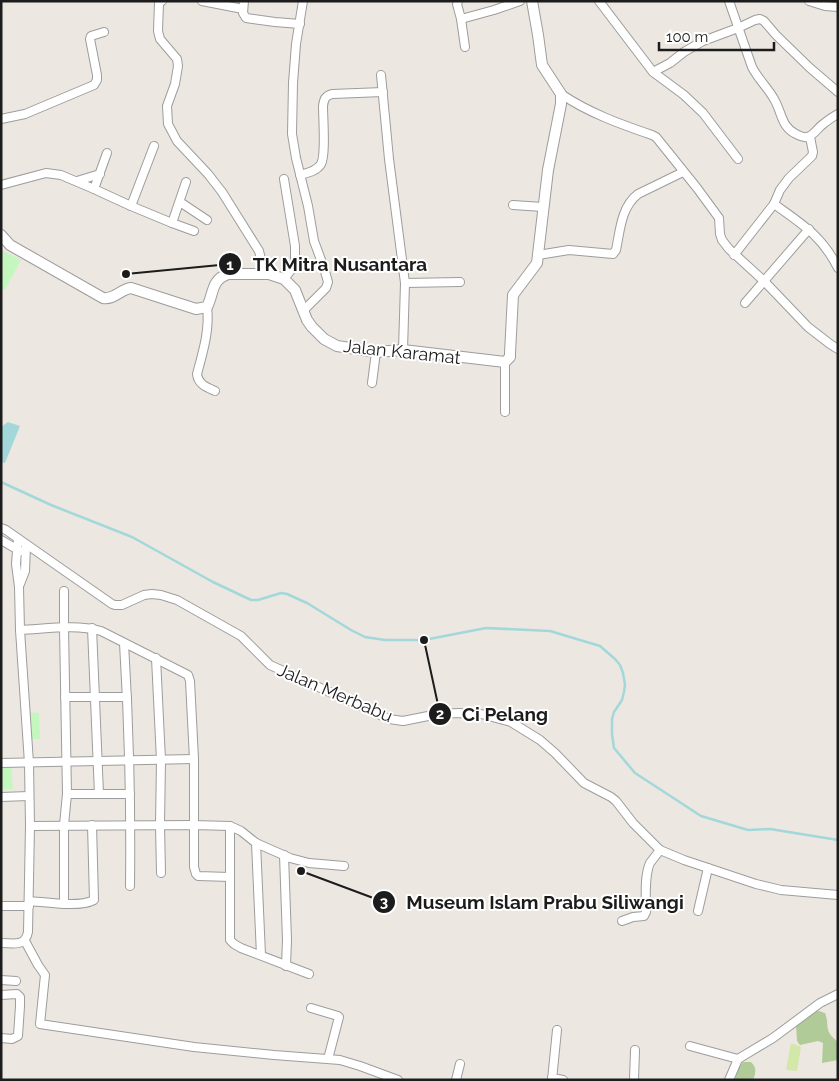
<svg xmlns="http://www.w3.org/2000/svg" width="839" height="1081" viewBox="0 0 839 1081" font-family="Raleway,sans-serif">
<rect width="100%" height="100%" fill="#ede7e1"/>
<polygon fill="#d2e7a8" points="791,1043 801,1047 797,1071 786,1070"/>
<g fill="#b0cb97">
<path d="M 816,1010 L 825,1013 C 830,1026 823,1030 837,1041 L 838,1060 L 822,1063 L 823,1043 L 818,1041 L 800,1045 L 797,1041 L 796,1025 Z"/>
<path d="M 743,1062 L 751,1062 C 757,1068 756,1072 753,1080 L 735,1080 L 738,1069 Z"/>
</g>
<g fill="#c4f7be">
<polygon points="1,250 21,260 5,290 1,289"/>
<polygon points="25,712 39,713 40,739 25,739"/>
<polygon points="1,766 11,766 13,789 1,790"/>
</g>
<polygon fill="#a2d8da" points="8,422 20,426 5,463 1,462 1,427"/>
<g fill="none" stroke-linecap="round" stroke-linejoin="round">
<polyline stroke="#a2d8da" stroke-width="2.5" points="1,482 51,505 132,537 213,582 251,600 258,600 281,593 287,594 307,603 351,630 365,637 385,640 424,640 486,628 550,631 600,646 615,659 620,665 623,673 625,685 624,692 622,700 614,712 612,719 612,734 614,748 635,773 701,816 748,830 770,829 838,840"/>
<defs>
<g id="minor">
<polyline points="162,1 159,3 158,31 160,39 177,59 178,66 175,84 167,106 168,124 177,141 208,174 222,192 259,251 261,259 269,274"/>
<polyline points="202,1 243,9"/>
<polyline points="244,1 243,13 246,18 275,22 300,24"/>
<polyline points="303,1 296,44 293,83 292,134 296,158 308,206 314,241 324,268 328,282 326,288 304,310"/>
<polyline points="458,1 457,4 461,19 465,47"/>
<polyline points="599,1 653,72 684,95 703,113 738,159"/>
<path d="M 729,1 L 752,67 C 758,79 768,88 774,99 C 782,112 781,127 796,134 C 800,136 803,138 807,137 C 813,136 817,129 822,125 C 827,121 832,117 838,114"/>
<polyline points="809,1 825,6 838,7"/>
<polyline points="461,19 494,10 520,1"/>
<polyline points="653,72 670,63 684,52 703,41 738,28 755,20 760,19 764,21 776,35 810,68 838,92"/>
<polyline points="381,75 389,159 405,283 403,350"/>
<path d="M 561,94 C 589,113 620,124 652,135 L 656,137 L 697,188 L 719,218 L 720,234 L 722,240 L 729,249 L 764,281 L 808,327 L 830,344 L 838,349"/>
<polyline points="1,119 25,114 94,85 97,80 97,75 90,39 91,36 104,32"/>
<path d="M 300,175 C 307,173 317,171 321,164 C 326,155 323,118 323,106 C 324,99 325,96 332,94 L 383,92"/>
<polyline points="77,181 100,174"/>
<polyline points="1,185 46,173 61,175 94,189 131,206 172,223 194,231"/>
<polyline points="94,189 107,153"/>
<polyline points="180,202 207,220"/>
<path d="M 774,204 C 802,224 822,236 838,268"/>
<polyline points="513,205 543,207"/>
<polyline points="131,206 154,146"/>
<polyline points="172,223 186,182"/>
<path d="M 538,255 L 569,250 L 613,254 L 616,250 C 620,231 621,207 638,194 L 683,172"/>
<polyline points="734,255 774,204 780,190 789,178 812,156 813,152 810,137"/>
<polyline points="284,279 291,270 295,261 295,246 284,179"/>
<polyline points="405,283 460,282"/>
<polyline points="745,303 809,229"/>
<path d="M 207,307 C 210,329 203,352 197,374 C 198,384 206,387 215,391"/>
<polyline points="505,362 505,412"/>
<polyline points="372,383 376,352"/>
<polyline points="1,528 6,530 112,604 115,605 122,605 144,595 152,594 161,595 177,600 241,636 270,665 389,719 403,721 438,714 459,713 481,714 511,722 540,740 555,753 584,783 611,797 616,801 633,823 660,850 684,860 756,884 781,890 838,895"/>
<polyline points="1,540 20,551"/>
<polyline points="20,584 25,571 26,545"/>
<polyline points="64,591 64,628 67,794 64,825 64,904"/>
<polyline points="92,628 99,794"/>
<path d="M 20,630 C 46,629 75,624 101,631 L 188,675 L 190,681 L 194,759 L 194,867 L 196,874 L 198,876 L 230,877"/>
<path d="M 124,643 C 129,724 131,805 130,886"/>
<polyline points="156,658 161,760 160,825 161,873"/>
<polyline points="65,697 127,697"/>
<polyline points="1,763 194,759"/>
<polyline points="67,794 130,794"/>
<polyline points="1,797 29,796"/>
<polyline points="30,826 194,825 230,826 241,831 256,843 290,858 309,863 344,866"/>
<polyline points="230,826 230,940 234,944 241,948 309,974"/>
<polyline points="256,843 261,955"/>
<polyline points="284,855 287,940 286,966"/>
<path d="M 29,901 C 45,902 79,908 94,900 L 92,825"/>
<polyline points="1,906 29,906"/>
<polyline points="698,911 708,868"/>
<path d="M 622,921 L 633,917 L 644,916 L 646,912 C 646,898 644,876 650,863 C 653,859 657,854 660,850"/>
<polyline points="25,941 38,965 45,975 40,1024 194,1047 274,1055 340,1060 360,1066 398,1080"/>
<path d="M 1,943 C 14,943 25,947 28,932 L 30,826 L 29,763 L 20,630 L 19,587 L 16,564 L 18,539"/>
<polyline points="1,980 16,981"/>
<polyline points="1,995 17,994 20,997 20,1006 18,1036 12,1039 1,1038"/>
<polyline points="311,1008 338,1016 339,1017 328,1059"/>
<polyline points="690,1046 738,1059"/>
<polyline points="552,1078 563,1080"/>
<polyline points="456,1080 460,1064"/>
<polyline points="552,1080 557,1030"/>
<polyline points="634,1080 635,1050"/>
<polyline points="729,1080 738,1059 773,1038 820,1003 838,994"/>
</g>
<path id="tertiary" d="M 1,235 L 10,245 L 24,253 L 103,298 C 114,300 121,289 131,288 L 196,309 L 207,307 C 214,293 211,280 228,274 L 269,274 L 284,279 L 295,290 L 307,320 L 312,327 L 324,339 L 337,346 L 376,352 L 403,350 L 505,362 L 510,357 L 510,353 L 513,295 L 537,263 L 548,170 L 561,104 L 561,94 L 542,65 L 538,35 L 532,1"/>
</defs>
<use href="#minor" stroke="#9d9d9d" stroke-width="10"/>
<use href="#tertiary" stroke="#9d9d9d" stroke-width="12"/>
<use href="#minor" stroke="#fff" stroke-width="8"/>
<use href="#tertiary" stroke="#fff" stroke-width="10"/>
</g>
<g text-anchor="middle" stroke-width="4" stroke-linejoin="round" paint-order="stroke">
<g font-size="18" fill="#1c1c1c" stroke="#fff">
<text transform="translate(402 352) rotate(6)" y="6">Jalan Karamat</text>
<text transform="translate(335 693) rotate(23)" y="6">Jalan Merbabu</text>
</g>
</g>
<path fill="none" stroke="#1c1c1c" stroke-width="2" d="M126 274L230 264M424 640L440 714M301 871L384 902"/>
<g fill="#1c1c1c" stroke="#fff" stroke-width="2">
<circle cx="126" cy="274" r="5"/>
<circle cx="424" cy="640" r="5"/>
<circle cx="301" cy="871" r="5"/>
<circle cx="230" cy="264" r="12"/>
<circle cx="440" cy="714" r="12"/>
<circle cx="384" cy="902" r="12"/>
</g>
<g font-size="15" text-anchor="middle" font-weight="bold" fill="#fff">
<text x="230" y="270">1</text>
<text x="440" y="719">2</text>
<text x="384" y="907">3</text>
</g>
<g font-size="19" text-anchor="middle" font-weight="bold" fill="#1c1c1c" stroke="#fff" stroke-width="4" stroke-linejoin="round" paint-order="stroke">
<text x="340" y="271">TK Mitra Nusantara</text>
<text x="505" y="721">Ci Pelang</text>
<text x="545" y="909">Museum Islam Prabu Siliwangi</text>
</g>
<rect width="839" height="1081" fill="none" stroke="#1c1c1c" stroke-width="5"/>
<path d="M659 42v8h115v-8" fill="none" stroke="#1c1c1c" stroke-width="2.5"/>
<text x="666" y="42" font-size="15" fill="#1c1c1c" stroke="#ffffff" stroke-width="4" paint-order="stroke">100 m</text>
</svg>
